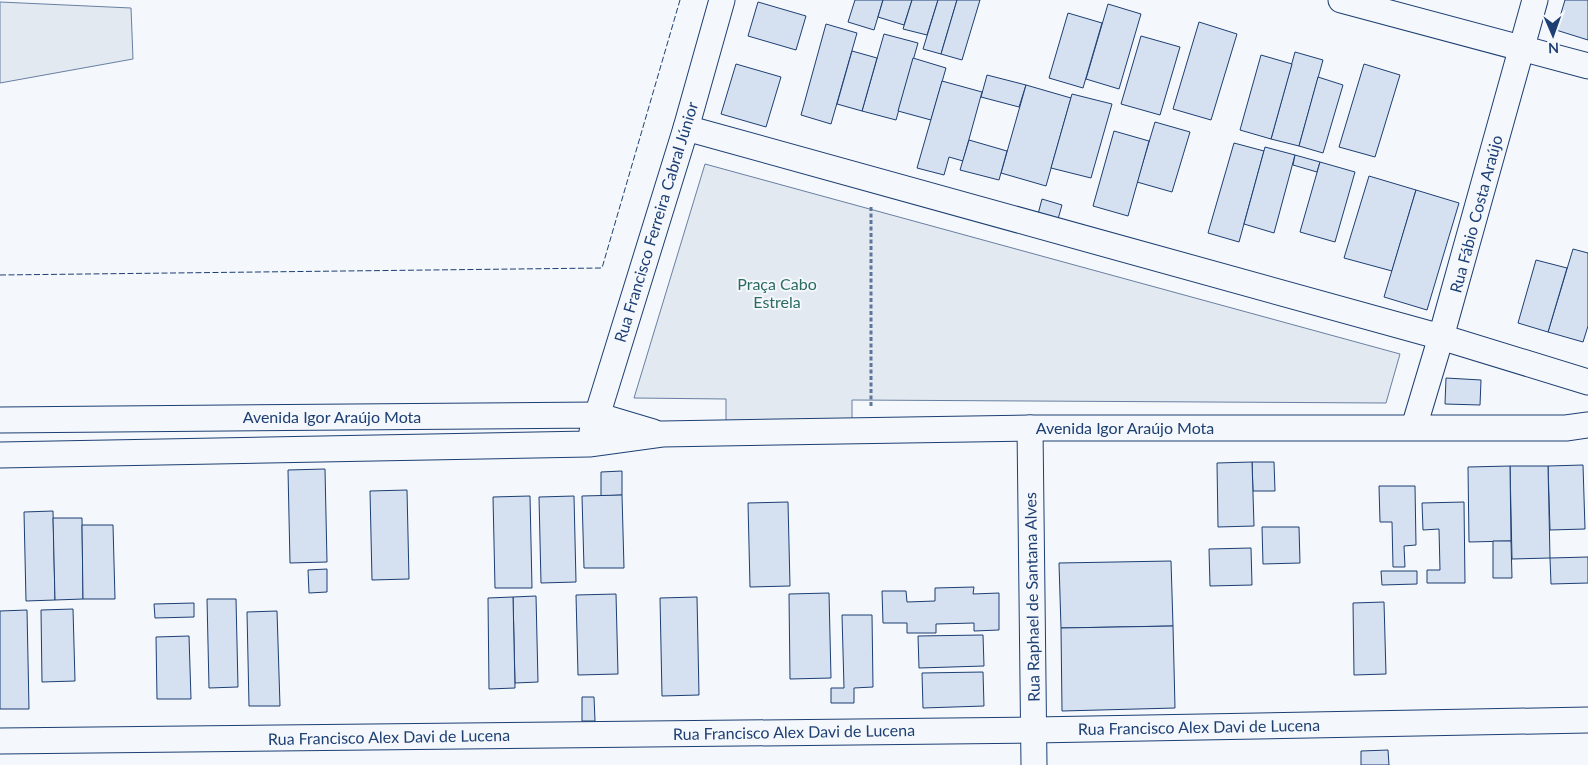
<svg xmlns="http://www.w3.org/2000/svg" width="1588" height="765" viewBox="0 0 1588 765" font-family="Lato,sans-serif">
<rect width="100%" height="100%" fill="#f4f7fb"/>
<g fill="#e3e9f0" stroke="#687fa3">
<polygon points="0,2 131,8 133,59 0,83"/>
<polygon points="705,164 1400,354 1386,403 852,400 852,421 726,423 726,399 634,398"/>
</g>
<g fill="#d5e0f0" stroke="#1d3f73">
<polygon points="855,0 883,0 874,30 848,22"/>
<polygon points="883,0 912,0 904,25 878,17"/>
<polygon points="912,0 938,0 927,35 903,29"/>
<polygon points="938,0 957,0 941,54 923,49"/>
<polygon points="957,0 980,0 962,60 941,54"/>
<polygon points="1565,0 1588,0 1588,40 1556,30"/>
<polygon points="758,2 806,16 796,50 748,36"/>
<polygon points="1108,4 1141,14 1119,89 1086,79"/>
<polygon points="1068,13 1102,23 1083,88 1049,78"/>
<polygon points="1199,22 1237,34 1211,120 1173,109"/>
<polygon points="826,24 857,33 831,124 801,115"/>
<polygon points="884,34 918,43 896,120 862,111"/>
<polygon points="1141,36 1180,47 1160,115 1121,104"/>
<polygon points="852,51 877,58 862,111 837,104"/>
<polygon points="1295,52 1323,60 1299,146 1271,139"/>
<polygon points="1261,55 1292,64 1271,139 1240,130"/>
<polygon points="913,58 946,68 931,120 898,111"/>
<polygon points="736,64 781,77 766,127 721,114"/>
<polygon points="1364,64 1400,75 1375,157 1339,147"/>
<polygon points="987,75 1026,85 1019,107 981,97"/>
<polygon points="1318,77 1343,85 1323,153 1299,146"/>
<polygon points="942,81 982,92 963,161 949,157 944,175 917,168"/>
<polygon points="1026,85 1071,98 1046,186 1001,173"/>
<polygon points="1072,94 1112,104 1091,178 1051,168"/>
<polygon points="1155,122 1190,132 1172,192 1137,182"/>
<polygon points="1114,131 1149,141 1128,216 1093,206"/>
<polygon points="969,140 1007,151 999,180 960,170"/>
<polygon points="1234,143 1264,151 1239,242 1208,233"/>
<polygon points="1265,147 1295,155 1274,233 1244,224"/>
<polygon points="1295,155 1320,162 1317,172 1293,165"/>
<polygon points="1320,162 1355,172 1335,242 1300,232"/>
<polygon points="1369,176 1416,190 1392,271 1344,258"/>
<polygon points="1416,190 1459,203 1427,310 1384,297"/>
<polygon points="1042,199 1062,205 1058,219 1038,214"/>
<polygon points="1573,249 1588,253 1588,326 1583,342 1548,332"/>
<polygon points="1536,260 1567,268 1548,332 1518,323"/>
<polygon points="1446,378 1481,380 1480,405 1445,404"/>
<polygon points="1252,462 1274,462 1275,491 1253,491"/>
<polygon points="1252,462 1254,526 1218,527 1217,463"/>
<polygon points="1583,465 1585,529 1550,530 1548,466"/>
<polygon points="1510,466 1548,466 1550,558 1512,559"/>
<polygon points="1510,466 1511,541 1469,542 1468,467"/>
<polygon points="325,469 327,562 290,563 288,470"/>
<polygon points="622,471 622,495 601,496 601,472"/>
<polygon points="1379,486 1415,486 1416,545 1404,546 1405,567 1393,567 1392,522 1380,522"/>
<polygon points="407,490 409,579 372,580 370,491"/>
<polygon points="622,495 624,568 584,568 582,496"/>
<polygon points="530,496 532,588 495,588 493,497"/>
<polygon points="574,496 576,582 541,583 539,497"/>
<polygon points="788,502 790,586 750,587 748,503"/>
<polygon points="1464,502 1465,583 1427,583 1427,570 1440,570 1439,529 1423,530 1422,503"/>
<polygon points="53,511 55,600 26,601 24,512"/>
<polygon points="53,518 82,518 83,599 55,600"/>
<polygon points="82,525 113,525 115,599 83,599"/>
<polygon points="1262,527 1299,527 1300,563 1263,564"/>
<polygon points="1493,541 1511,541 1512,578 1493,578"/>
<polygon points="1251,548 1252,585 1210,586 1209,549"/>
<polygon points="1588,557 1588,583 1551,584 1550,558"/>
<polygon points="1171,561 1173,626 1061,628 1059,563"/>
<polygon points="327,569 327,592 309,593 308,570"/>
<polygon points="1381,571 1417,571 1417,584 1382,585"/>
<polygon points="974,587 973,594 999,593 999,630 974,631 974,623 936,624 936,633 907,633 907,623 883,623 882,591 906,591 907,602 935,601 935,588"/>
<polygon points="829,593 831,678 790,679 789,594"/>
<polygon points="616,594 618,674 578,675 576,595"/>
<polygon points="536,596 538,682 515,683 513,597"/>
<polygon points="513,597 515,688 489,689 488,598"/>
<polygon points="697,597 699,695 662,696 660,598"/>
<polygon points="207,599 236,599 238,687 209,688"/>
<polygon points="1384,602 1386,674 1354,675 1353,603"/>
<polygon points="194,603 194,617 155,618 154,604"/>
<polygon points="73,609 75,681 42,682 41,610"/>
<polygon points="27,610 29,709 0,709 0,611"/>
<polygon points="277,611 280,706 249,706 247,612"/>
<polygon points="842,615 872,615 873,687 854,688 854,703 831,703 831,688 844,688"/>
<polygon points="1173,626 1175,708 1062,711 1061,628"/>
<polygon points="983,635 984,666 919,668 918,636"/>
<polygon points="189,636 191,699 157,699 156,637"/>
<polygon points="983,672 984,706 923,708 922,673"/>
<polygon points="582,697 594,697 595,721 582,721"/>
<polygon points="1388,750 1389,765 1361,765 1361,751"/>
</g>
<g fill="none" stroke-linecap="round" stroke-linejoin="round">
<defs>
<g id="street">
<polyline points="1341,0 1588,66"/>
<polyline points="686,128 1441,337 1588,382"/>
<polyline points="0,420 596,415 653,432"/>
<polyline points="1414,427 1441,337 1535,0"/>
<polyline points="1030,428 1034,765"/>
<polyline points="592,432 686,128 722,0"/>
<polyline points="0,455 589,444 662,434 1030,428 1566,428 1588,425"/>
<polyline points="0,741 1034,730 1588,720"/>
</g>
</defs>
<use href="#street" stroke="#1d3f73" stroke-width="27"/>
<polyline stroke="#5e769c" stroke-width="3" stroke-dasharray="4 2.5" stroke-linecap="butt" points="871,207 871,406"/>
<use href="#street" stroke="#f4f7fb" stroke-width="25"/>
<polyline stroke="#1d3f73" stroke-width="1" stroke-dasharray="6 2.5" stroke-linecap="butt" points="0,275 602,268 680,0"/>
</g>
<g text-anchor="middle" stroke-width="4" stroke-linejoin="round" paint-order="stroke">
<g font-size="16" fill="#1d3f73" stroke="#f4f7fb">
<text transform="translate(1476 214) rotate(-75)" y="6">Rua Fábio Costa Araújo</text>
<text transform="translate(656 222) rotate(-73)" y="6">Rua Francisco Ferreira Cabral Júnior</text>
<text x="332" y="423">Avenida Igor Araújo Mota</text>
<text x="1125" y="434">Avenida Igor Araújo Mota</text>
<text transform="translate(1032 597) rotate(-91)" y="6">Rua Raphael de Santana Alves</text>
<text transform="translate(1199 727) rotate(-1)" y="6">Rua Francisco Alex Davi de Lucena</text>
<text transform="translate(794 732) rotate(-1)" y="6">Rua Francisco Alex Davi de Lucena</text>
<text transform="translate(389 737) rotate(-1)" y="6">Rua Francisco Alex Davi de Lucena</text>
</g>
<g font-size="16" fill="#2c6c60" stroke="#f4f7fb">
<text x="777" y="290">Praça Cabo<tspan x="777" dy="18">Estrela</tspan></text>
</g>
</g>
<g transform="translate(1553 35) rotate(178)" stroke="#f4f7fb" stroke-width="4" paint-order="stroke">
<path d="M0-4L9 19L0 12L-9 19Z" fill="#1d3f73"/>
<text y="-8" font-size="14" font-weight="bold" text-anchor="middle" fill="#1d3f73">N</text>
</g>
</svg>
